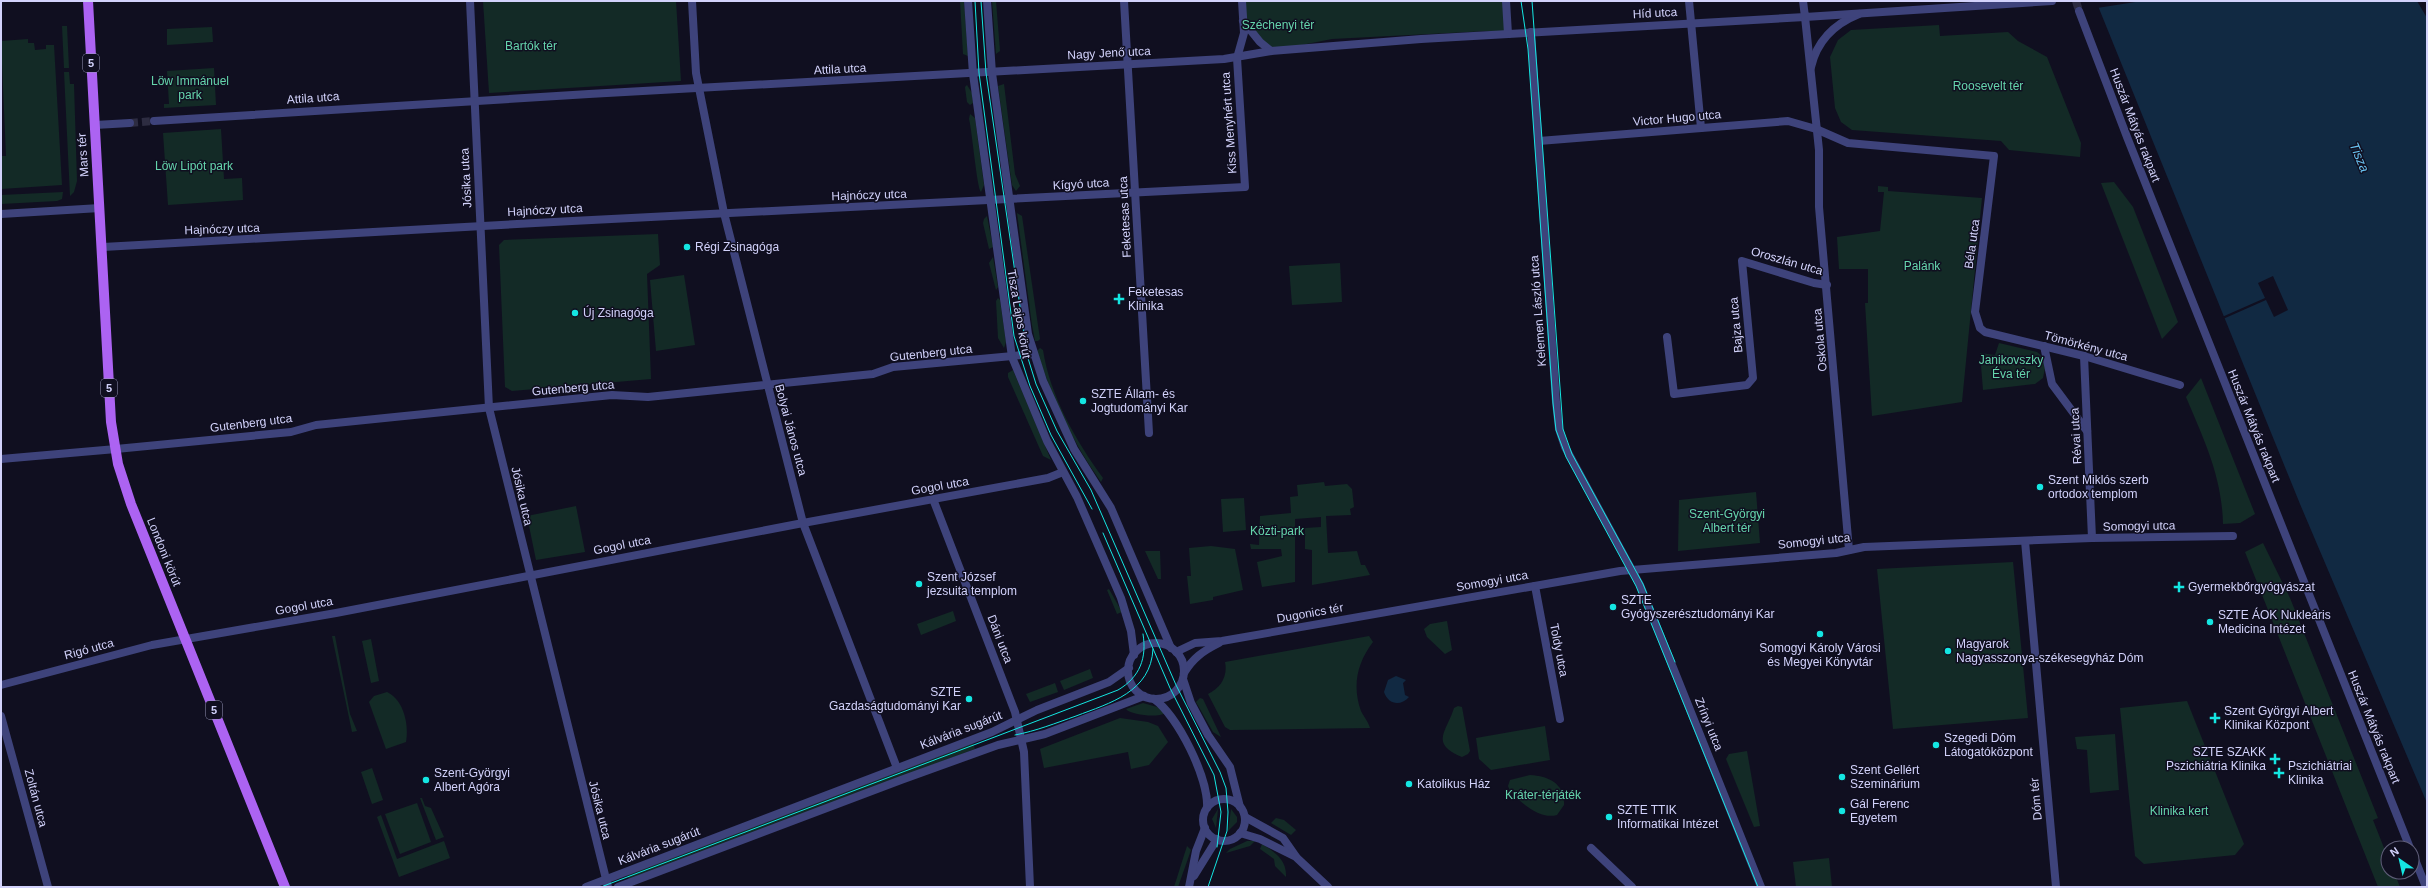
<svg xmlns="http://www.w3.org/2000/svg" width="2428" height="888" viewBox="0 0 2428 888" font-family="Helvetica,sans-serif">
<rect width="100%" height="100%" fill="#100f20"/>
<g fill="#132a26">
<polygon points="483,1 676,1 681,81 489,93"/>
<polygon points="960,1 964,1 968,56 963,54"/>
<polygon points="992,1 996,1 1000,51 996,54"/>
<polygon points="1242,1 1506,1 1508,34 1488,31 1332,39 1271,51 1250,32"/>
<polygon points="1939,25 1940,36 2008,32 2018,41 2047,57 2081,143 2080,157 2009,150 2001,141 1852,130 1841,122 1835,108 1830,57 1838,40 1851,30"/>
<polygon points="62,26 67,26 69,68 64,68"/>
<polygon points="212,27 213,42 167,45 167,29"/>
<polygon points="28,39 28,43 34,43 35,50 46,49 46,45 54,45 62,185 1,189 1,156 6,156 1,41"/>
<polygon points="214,68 216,105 164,108 164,104 169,104 167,71"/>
<polygon points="64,72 69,72 70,84 74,84 77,181 74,192 70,196"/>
<polygon points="1004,84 1015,174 1020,186 1016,191 1012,185 998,86"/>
<polygon points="967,85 972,93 973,103 970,105 967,102 965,87"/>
<path d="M 970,114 L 975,118 L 984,185 L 981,192 C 977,189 972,130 969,119 Z"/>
<polygon points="221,129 224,179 242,178 243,200 168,205 163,133"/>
<polygon points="2114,182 2133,207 2178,322 2162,339 2101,183"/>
<polygon points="1878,186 1888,187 1888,191 1982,198 1962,402 1872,416 1865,303 1868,303 1868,269 1839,269 1837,237 1880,231 1884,192 1878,192"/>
<polygon points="63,192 62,199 57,201 1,204 1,195"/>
<polygon points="1017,213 1022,216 1040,339 1038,341 1035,341 1032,325"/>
<polygon points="987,216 993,247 989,249 983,223 984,219"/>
<polygon points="658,234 660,265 647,274 651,379 512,391 505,387 499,245 504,240"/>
<polygon points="993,257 998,287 996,290 989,263"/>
<polygon points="1340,263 1342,302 1292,305 1289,266"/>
<polygon points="684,275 695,345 656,351 650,280"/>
<polygon points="998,298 1000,300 1006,342 1004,348 998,338 996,301"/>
<polygon points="1999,343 2037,352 2043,357 2045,368 2043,378 2035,384 1983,390 1980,353 1995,355"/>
<path d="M 1040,348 L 1043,350 C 1050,396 1076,441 1103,478 L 1101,482 C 1072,442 1052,398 1037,351 Z"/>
<polygon points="1013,370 1051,460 1043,456 1008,377 1008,373"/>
<path d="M 2201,378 L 2255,514 L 2240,523 L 2223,524 C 2222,476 2204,440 2186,397 Z"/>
<polygon points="1324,482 1325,486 1347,484 1352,489 1354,507 1350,509 1351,515 1326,516 1328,553 1357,551 1361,565 1365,565 1370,575 1312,585 1312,550 1305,549 1305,528 1321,527 1321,517 1295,519 1295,582 1262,587 1257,562 1282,556 1281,549 1251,549 1250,544 1259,545 1260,516 1291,513 1290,497 1298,496 1297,485"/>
<polygon points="1756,492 1760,543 1678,551 1679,500"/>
<polygon points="1244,498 1246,530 1223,532 1221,499"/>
<polygon points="576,506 585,552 536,560 527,516"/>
<polygon points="2263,543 2290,598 2378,818 2373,820 2388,858 2388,872 2394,872 2400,887 2378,887 2245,552"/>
<polygon points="1211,546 1235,549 1243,590 1213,597 1213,600 1190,604 1187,576 1191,576 1189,548"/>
<polygon points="1145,551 1160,551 1161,579 1158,579"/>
<polygon points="2013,562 2028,718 1893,729 1877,569"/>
<polygon points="1109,589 1122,612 1117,614 1107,590"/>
<polygon points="953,611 956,621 921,635 917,624"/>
<polygon points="1447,621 1452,650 1445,654 1427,637 1424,629 1430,624"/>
<polygon points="332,636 335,636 350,714 357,731 352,732"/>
<path d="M 1369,636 L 1373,642 C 1357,663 1352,686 1361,711 C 1364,717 1368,721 1370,728 L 1230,730 L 1225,727 L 1208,694 C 1221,688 1228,676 1225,662 Z"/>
<polygon points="371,639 379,681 371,683 362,641"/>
<polygon points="1090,669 1093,678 1064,690 1060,681"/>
<polygon points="1055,683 1058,692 1030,702 1026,694"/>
<path d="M 387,692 C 404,700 409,725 406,742 L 386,749 L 369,702 L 374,696 Z"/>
<polygon points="1200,698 1203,699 1221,737 1213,732 1196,702"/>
<polygon points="2187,701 2244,844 2235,855 2144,864 2135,856 2120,708"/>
<path d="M 1143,703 L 1157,707 L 1165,713 C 1158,718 1131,715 1126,709 Z"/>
<path d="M 1458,706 L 1462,707 L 1470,751 L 1468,754 L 1462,757 C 1430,743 1446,733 1454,708 Z"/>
<polygon points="1120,718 1148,722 1158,726 1168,742 1149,765 1131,769 1128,752 1044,768 1040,749"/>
<polygon points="1545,726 1550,760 1491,770 1479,759 1476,738"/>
<polygon points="2115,734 2119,790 2090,793 2087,750 2077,749 2075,737"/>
<polygon points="973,743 975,749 629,880 627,875"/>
<polygon points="1747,751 1760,826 1754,827 1726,759 1729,754"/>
<polygon points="372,768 383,800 372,804 361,772"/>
<path d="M 1530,775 C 1549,776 1565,784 1564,805 L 1557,815 C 1540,820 1520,802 1510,791 L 1508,786 L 1510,780 Z"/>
<polygon points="420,798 422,798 425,806 431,808 444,837 436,840"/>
<polygon points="417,803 431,842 400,854 385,814"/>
<polygon points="1218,809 1216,828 1212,819"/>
<polygon points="1231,809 1237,817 1237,822 1228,831"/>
<polygon points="381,815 397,859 444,841 450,858 399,877 377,817"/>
<polygon points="1276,818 1284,820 1296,830 1291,835 1271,823"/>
<polygon points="1247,841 1255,841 1250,846 1226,853 1230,849"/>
<path d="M 1262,844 C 1275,852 1287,860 1286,877 L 1275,866 L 1274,859 L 1260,849 Z"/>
<polygon points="1187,846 1191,850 1178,887 1174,887"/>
<polygon points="1829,858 1832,887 1796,887 1793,862"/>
</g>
<g fill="#112942">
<polygon points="2096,1 2417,1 2427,18 2427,803 2300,504"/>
<path d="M 1396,676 L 1406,680 L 1403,683 L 1405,695 L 1409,697 C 1400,707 1388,704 1384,692 L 1388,680 Z"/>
</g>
<g fill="#100f20">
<polygon points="2094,1 2142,1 2097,8"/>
<polygon points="2273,276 2288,310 2274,317 2266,300 2223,319 2222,317 2265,298 2258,283"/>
</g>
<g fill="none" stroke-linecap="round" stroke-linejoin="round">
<polyline stroke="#2d2c41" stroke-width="8" stroke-dasharray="8 4" stroke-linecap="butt" points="130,123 154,121"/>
<polyline stroke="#2d2c41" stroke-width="8" stroke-dasharray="8 4" stroke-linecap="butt" points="2076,1 2079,11"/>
<g stroke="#3e437b" stroke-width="8">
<polyline points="470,1 489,408 608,887"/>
<polyline points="692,1 696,73 724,213 803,523 897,768"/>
<polyline points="1124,1 1149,433"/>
<polyline points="1506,1 1508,34"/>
<polyline points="1689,1 1701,128"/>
<polyline points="1243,21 1260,42 1271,51"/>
<polyline points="1531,32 1556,402 1559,429 1565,447 1640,585 1761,887"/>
<path d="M 1811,67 C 1817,41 1834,24 1859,14"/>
<polyline points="154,121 589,94 1224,59 1271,51 1421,39 1805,17 1819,150 1819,207 1849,550"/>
<polyline points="95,125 130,123"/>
<polyline points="1539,141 1788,121 1816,129 1848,143 1994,156 1975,312 1980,328 1985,332 2084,356 2180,385"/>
<polyline points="1,214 100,208"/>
<polyline points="103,247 572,221 1245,187 1237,58 1244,33 1242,1"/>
<polyline points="1667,337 1674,394 1747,385 1753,378 1742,261 1814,283 1827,285"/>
<polyline points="2044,346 2052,384 2087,431"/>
<polyline points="2084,356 2092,538"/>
<polyline points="116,449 291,432 316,425 612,395 648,397 873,374 893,367 1033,354"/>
<polyline points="933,499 1015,712 1024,752 1030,887"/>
<polyline points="2025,541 2056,887"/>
<polyline points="1535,586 1560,719"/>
<polyline points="1176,652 1195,643 1222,641 1620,571 1836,553 1864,547 2092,538 2233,536"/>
<path d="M 1184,673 C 1193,658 1203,651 1219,643"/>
<polyline points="1,685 152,645 336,613 803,523 1048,478 1063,472"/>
<polyline points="1,716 48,887"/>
<polyline points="1591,848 1632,887"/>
</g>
<g stroke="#3e437b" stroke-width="8">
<polyline points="968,1 973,74 1012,357 1047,441 1077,497 1121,598 1131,631 1134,655"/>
<polyline points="987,1 992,73 1028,334 1043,381 1074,449 1111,508 1171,648"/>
<polyline points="1803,1 1805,17 2052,1"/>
<polyline points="2079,11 2127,137 2410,848"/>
<polyline points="1,459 116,449"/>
<circle cx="1156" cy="671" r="28"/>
<polyline points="1183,679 1191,703 1208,735 1230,767 1240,807"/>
<path d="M 1154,699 C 1178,716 1209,779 1207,808"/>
<circle cx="1224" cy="820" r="21"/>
<polyline points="1245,817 1283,838 1297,858 1328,887"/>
<polyline points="1240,833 1260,839 1296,857"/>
<polyline points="2412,852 2426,887"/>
<polyline points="1194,876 1217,839"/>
<polyline points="586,887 992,732 1037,710 1109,682 1129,668"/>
<polyline points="618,887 901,780 998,745 1045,734 1144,696"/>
<polyline points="1189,887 1196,851 1205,828"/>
</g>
<polyline stroke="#ac63f2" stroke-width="10" points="88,1 111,422 118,464 131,504 285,887"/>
<g stroke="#14e6e2" stroke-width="1">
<polyline points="975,1 979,73 1014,336 1030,386 1051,435 1092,509"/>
<polyline points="981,1 986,73 1027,355 1036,384 1057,431 1091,490 1176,685 1220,772 1226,788 1228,812 1227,831 1208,887"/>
<polyline points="1521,1 1528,49 1553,403 1556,430 1566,457 1636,586 1758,887"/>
<polyline points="1532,1 1563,429 1572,454 1643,584 1675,662"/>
<polyline points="1103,533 1170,688 1214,775 1221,812 1217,847"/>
<path d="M 1015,735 C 1036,731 1056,723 1076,716 C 1110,703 1151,692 1153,649"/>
<path d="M 601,887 L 1118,690 C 1140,677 1147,658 1143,634"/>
</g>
</g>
<g fill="#14e6e2" stroke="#100f20" stroke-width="1.5">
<circle cx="687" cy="247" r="4"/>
<path d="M1117 293h4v4h4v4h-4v4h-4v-4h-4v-4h4z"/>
<circle cx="575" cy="313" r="4"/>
<circle cx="1083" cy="401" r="4"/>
<circle cx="2040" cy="487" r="4"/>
<circle cx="919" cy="584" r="4"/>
<path d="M2177 581h4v4h4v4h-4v4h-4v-4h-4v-4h4z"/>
<circle cx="1613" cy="607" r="4"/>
<circle cx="2210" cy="622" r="4"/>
<circle cx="1820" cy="634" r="4"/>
<circle cx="1948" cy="651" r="4"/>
<circle cx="969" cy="699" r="4"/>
<path d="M2213 712h4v4h4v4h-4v4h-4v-4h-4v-4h4z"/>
<circle cx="1936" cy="745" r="4"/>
<path d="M2273 753h4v4h4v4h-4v4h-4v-4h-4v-4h4z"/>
<path d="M2277 767h4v4h4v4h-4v4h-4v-4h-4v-4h4z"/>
<circle cx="1842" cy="777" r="4"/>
<circle cx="426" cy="780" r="4"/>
<circle cx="1409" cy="784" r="4"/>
<circle cx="1842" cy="811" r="4"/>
<circle cx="1609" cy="817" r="4"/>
</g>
<g text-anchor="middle" stroke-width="3" stroke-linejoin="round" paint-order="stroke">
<g fill="#100f20" stroke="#9898b9" stroke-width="1">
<rect x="83" y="54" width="16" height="18" rx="3"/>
<rect x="101" y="379" width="16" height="18" rx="3"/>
<rect x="206" y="701" width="16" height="18" rx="3"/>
</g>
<g font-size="11" font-weight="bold" fill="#d2d2fb">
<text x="91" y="67">5</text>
<text x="109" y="392">5</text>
<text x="214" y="714">5</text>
</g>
<g font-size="12" fill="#d2d2fb" stroke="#100f20">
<text transform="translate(1655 13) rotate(-3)" y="4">Híd utca</text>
<text transform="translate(1109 53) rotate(-3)" y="4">Nagy Jenő utca</text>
<text transform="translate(840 69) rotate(-3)" y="4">Attila utca</text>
<text transform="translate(313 98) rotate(-4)" y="4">Attila utca</text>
<text transform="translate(1677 118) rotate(-5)" y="4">Victor Hugo utca</text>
<text transform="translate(1229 123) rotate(-94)" y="4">Kiss Menyhért utca</text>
<text transform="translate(2135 125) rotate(69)" y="4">Huszár Mátyás rakpart</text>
<text transform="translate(83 155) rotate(-94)" y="4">Mars tér</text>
<text transform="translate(466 178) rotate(-93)" y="4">Jósika utca</text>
<text transform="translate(1081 184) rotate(-3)" y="4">Kígyó utca</text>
<text transform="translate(869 195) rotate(-2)" y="4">Hajnóczy utca</text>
<text transform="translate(545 210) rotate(-3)" y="4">Hajnóczy utca</text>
<text transform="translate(1125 217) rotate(-93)" y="4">Feketesas utca</text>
<text transform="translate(222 229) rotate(-2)" y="4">Hajnóczy utca</text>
<text transform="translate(1972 244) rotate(-82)" y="4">Béla utca</text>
<text transform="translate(1787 261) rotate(16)" y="4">Oroszlán utca</text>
<text transform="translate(1538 311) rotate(-94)" y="4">Kelemen László utca</text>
<text transform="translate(1019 314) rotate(80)" y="4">Tisza Lajos körút</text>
<text transform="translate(1736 325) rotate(-95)" y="4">Bajza utca</text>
<text transform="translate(1820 340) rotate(-95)" y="4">Oskola utca</text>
<text transform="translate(2086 346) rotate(15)" y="4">Tömörkény utca</text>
<text transform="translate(931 353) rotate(-6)" y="4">Gutenberg utca</text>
<text transform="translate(573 388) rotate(-5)" y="4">Gutenberg utca</text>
<text transform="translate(251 423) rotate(-7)" y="4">Gutenberg utca</text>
<text transform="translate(2254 426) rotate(68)" y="4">Huszár Mátyás rakpart</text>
<text transform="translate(791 430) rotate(75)" y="4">Bolyai János utca</text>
<text transform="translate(2076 436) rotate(-93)" y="4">Révai utca</text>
<text transform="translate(940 486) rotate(-10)" y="4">Gogol utca</text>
<text transform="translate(522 496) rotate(77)" y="4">Jósika utca</text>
<text transform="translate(2139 526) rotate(-1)" y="4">Somogyi utca</text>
<text transform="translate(1814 541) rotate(-6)" y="4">Somogyi utca</text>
<text transform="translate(622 545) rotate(-11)" y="4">Gogol utca</text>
<text transform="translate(164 552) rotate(68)" y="4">Londoni körút</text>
<text transform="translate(1492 581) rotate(-10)" y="4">Somogyi utca</text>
<text transform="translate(304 606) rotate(-10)" y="4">Gogol utca</text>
<text transform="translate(1310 613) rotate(-10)" y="4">Dugonics tér</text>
<text transform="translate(1000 639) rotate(69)" y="4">Dáni utca</text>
<text transform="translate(89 649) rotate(-15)" y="4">Rigó utca</text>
<text transform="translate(1559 650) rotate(79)" y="4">Toldy utca</text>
<text transform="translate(1709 724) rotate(68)" y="4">Zrínyi utca</text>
<text transform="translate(2374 727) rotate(68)" y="4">Huszár Mátyás rakpart</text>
<text transform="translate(961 730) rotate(-21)" y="4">Kálvária sugárút</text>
<text transform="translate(36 798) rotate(75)" y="4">Zoltán utca</text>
<text transform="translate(2036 799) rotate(-95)" y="4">Dóm tér</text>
<text transform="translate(600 810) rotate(76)" y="4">Jósika utca</text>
<text transform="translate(659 846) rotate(-21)" y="4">Kálvária sugárút</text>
</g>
<g font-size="12" fill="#65d5ac" stroke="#100f20">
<text x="1278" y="29">Széchenyi tér</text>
<text x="531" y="50">Bartók tér</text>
<text x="190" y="85">Löw Immánuel<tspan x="190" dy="14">park</tspan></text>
<text x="1988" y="90">Roosevelt tér</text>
<text x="194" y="170">Löw Lipót park</text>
<text x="1922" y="270">Palánk</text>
<text x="2011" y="364">Janikovszky<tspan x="2011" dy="14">Éva tér</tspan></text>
<text x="1727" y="518">Szent-Györgyi<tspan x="1727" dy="14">Albert tér</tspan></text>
<text x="1277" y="535">Közti-park</text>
<text x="1543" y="799">Kráter-térjáték</text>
<text x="2179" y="815">Klinika kert</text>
</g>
<g font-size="12" fill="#d2d2fb" stroke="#100f20" text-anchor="start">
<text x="695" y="251">Régi Zsinagóga</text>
<text x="1128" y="296">Feketesas<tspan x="1128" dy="14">Klinika</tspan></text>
<text x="583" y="317">Új Zsinagóga</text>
<text x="1091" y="398">SZTE Állam- és<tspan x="1091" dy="14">Jogtudományi Kar</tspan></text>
<text x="2048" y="484">Szent Miklós szerb<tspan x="2048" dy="14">ortodox templom</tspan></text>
<text x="927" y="581">Szent József<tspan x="927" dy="14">jezsuita templom</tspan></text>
<text x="2188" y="591">Gyermekbőrgyógyászat</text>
<text x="1621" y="604">SZTE<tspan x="1621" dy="14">Gyógyszerésztudományi Kar</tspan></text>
<text x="2218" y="619">SZTE ÁOK Nukleáris<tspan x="2218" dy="14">Medicina Intézet</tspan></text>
<text x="1956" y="648">Magyarok<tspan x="1956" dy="14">Nagyasszonya-székesegyház Dóm</tspan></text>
<text x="1820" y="652" text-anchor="middle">Somogyi Károly Városi<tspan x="1820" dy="14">és Megyei Könyvtár</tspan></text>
<text x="961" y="696" text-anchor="end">SZTE<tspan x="961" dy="14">Gazdaságtudományi Kar</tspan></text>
<text x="2224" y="715">Szent Györgyi Albert<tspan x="2224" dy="14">Klinikai Központ</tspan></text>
<text x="1944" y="742">Szegedi Dóm<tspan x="1944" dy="14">Látogatóközpont</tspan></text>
<text x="2266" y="756" text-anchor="end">SZTE SZAKK<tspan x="2266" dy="14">Pszichiátria Klinika</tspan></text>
<text x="2288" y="770">Pszichiátriai<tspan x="2288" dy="14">Klinika</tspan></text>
<text x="1850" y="774">Szent Gellért<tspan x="1850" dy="14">Szeminárium</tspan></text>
<text x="434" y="777">Szent-Györgyi<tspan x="434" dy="14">Albert Agóra</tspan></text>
<text x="1417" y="788">Katolikus Ház</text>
<text x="1850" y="808">Gál Ferenc<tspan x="1850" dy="14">Egyetem</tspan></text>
<text x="1617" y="814">SZTE TTIK<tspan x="1617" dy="14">Informatikai Intézet</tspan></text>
</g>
<g font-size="13" font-style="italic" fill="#69c3f2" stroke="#100f20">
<text transform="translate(2360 157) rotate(67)" y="5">Tisza</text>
</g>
</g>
<rect width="2428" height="888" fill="none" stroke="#d2d2fb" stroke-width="4"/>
<g transform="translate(2400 860) rotate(326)"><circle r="19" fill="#100f20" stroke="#5e5d78"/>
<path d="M0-3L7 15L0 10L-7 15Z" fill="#14e6e2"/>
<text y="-6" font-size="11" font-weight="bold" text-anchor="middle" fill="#d2d2fb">N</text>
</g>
</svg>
